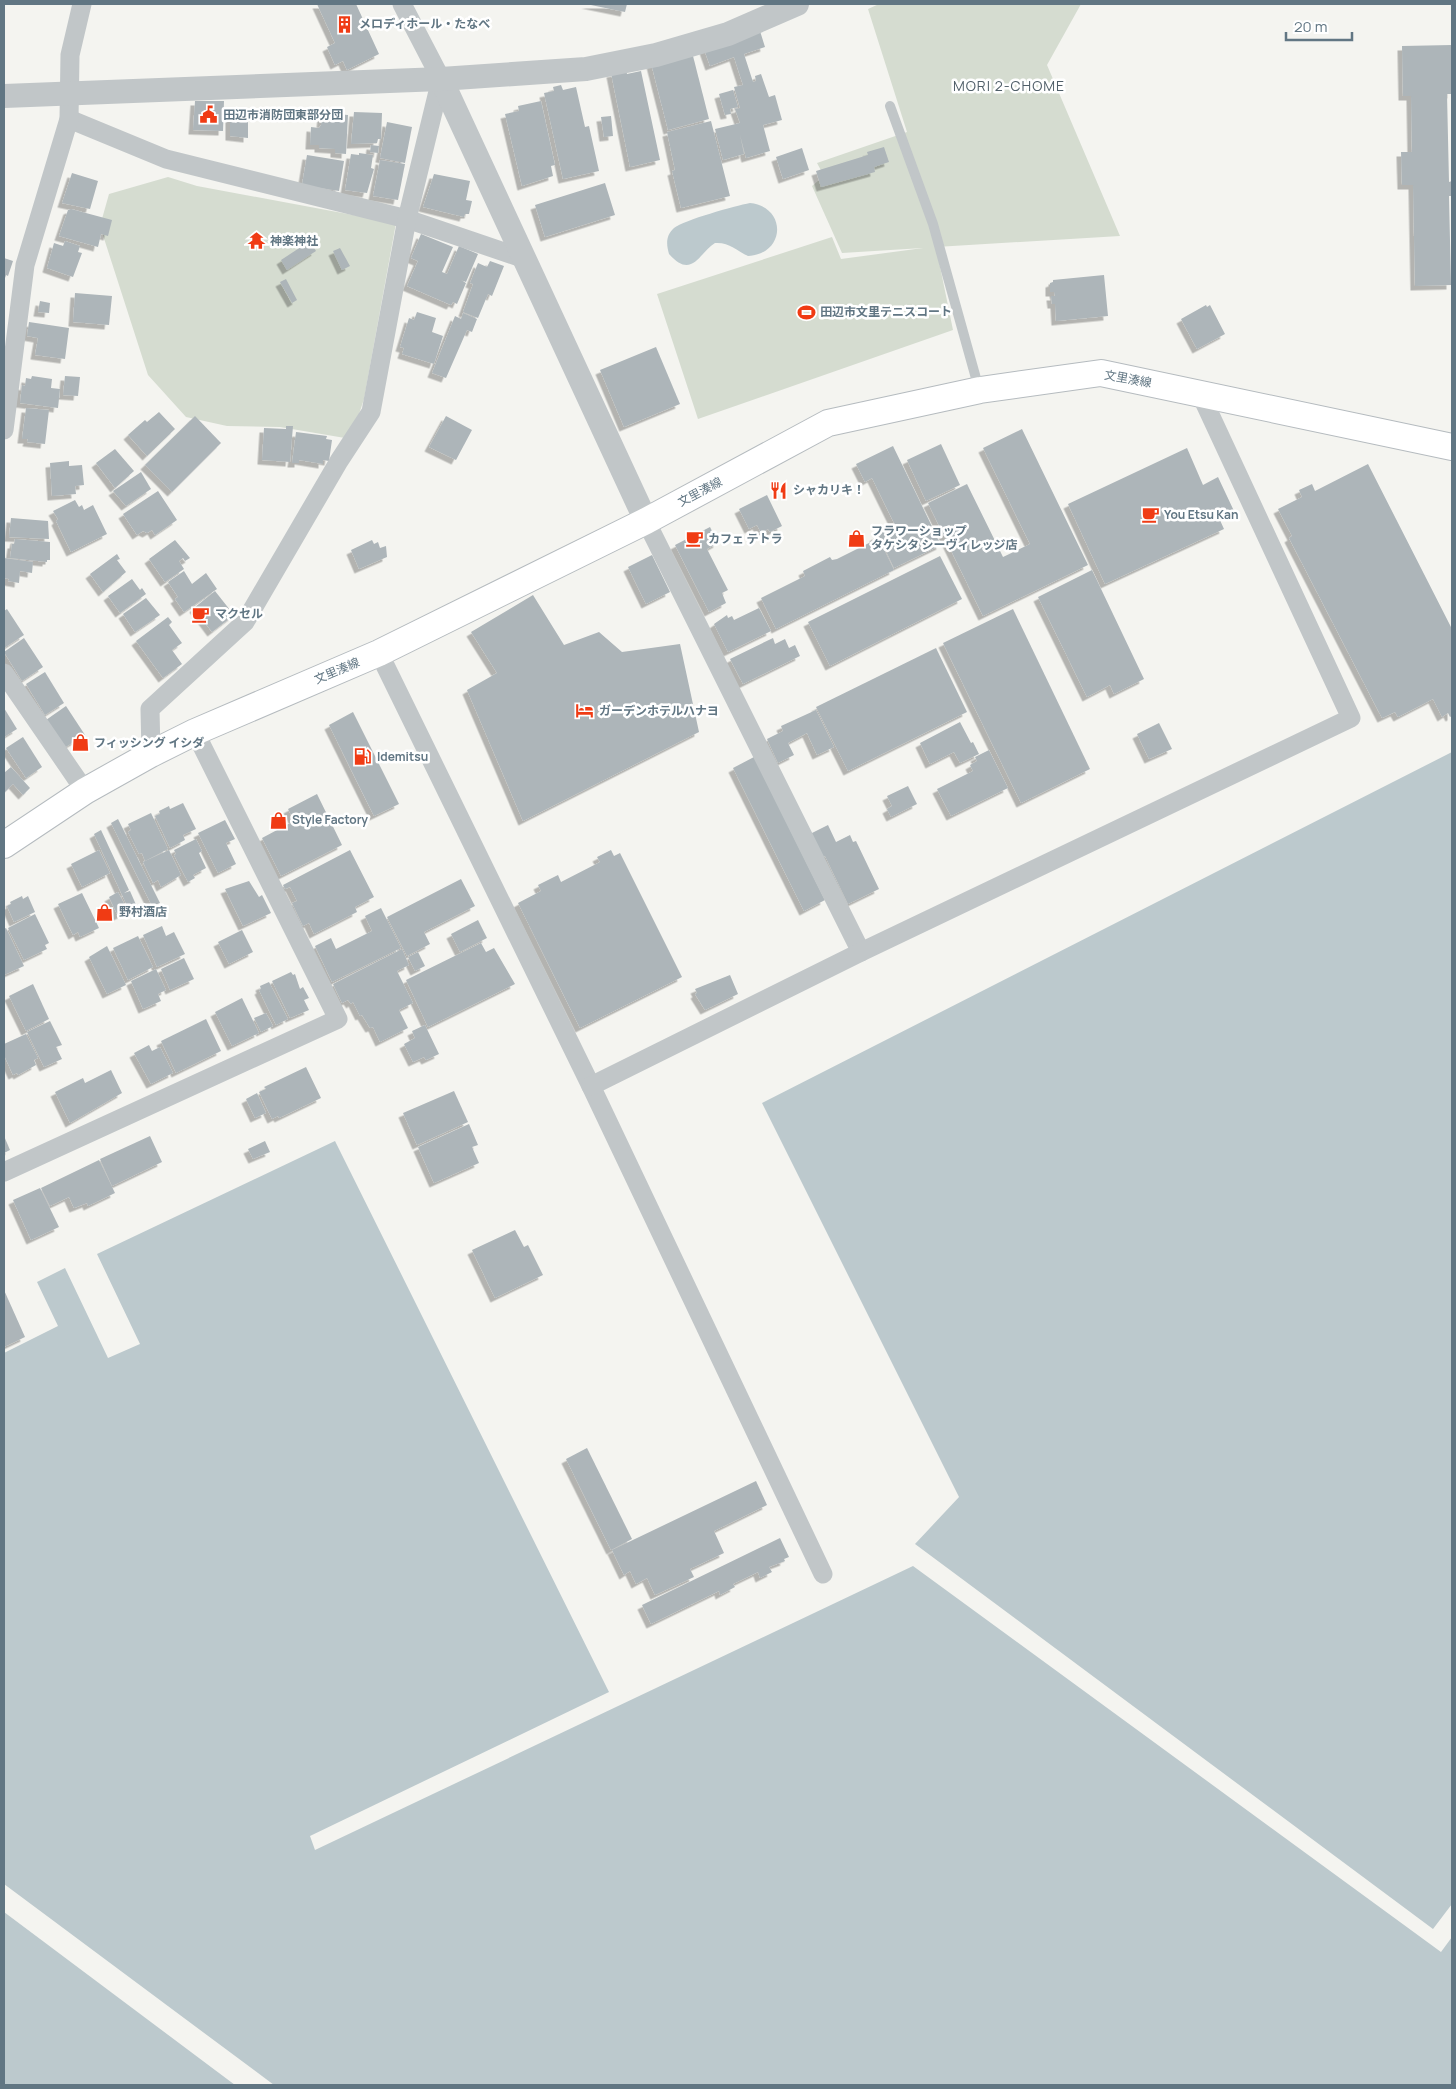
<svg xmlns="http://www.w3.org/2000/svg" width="1456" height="2089" viewBox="0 0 1456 2089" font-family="Manrope,'Noto Sans JP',sans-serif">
<defs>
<filter id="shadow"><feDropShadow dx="-4.5" dy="4.5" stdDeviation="0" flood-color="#0004"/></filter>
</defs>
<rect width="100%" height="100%" fill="#f4f4f0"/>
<g fill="#d5dcd0">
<polygon points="879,4 1081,4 1047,65 1120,236 936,247 953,330 698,419 657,294 832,237 841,259 923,248 842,253 812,186 824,176 817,163 907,132 868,9"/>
<polygon points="168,177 197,186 396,223 364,399 358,417 345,438 280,427 227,426 186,417 148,375 100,226 109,194"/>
</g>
<g fill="#bcc9cd">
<path d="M 750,203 C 787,207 786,254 748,256 C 736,250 729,242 715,243 C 699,253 692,280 669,254 C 666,244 666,235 674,228 C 684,220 735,206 750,203 Z"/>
<polygon points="1452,752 1452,1904 1433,1929 915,1544 959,1497 762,1103"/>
<polygon points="335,1141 609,1692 310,1836 315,1850 913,1566 1441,1952 1452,1937 1452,2085 274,2085 4,1884 4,1353 58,1326 37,1282 65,1268 108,1358 140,1344 97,1254"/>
<polygon points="4,1912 235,2085 4,2085"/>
</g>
<g fill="#adb5b9" filter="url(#shadow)">
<polygon points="317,4 356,4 379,54 347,70 343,61 335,65 327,47 335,43"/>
<polygon points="586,4 627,4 625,12"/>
<polygon points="760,31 765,47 744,54 753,82 756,81 755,76 761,74 769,97 775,95 782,120 763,125 770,151 746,158 740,135 744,154 723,160 715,129 740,123 735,109 740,108 734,87 743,85 734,57 710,66 704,49"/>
<polygon points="1452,45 1452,94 1447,94 1449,182 1452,181 1452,196 1449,196 1451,285 1415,286 1413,185 1402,185 1401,152 1412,152 1411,96 1403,96 1402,46"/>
<polygon points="692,52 709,119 668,130 651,63"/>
<polygon points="626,70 627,74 641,71 660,160 630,167 611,73"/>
<polygon points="561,85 563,90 576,87 585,127 589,126 599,171 563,179 544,93 554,91 553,87"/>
<polygon points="733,90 738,107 730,109 731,114 725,115 719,94"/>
<polygon points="195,101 224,101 223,131 193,130"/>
<polygon points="541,101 555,165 551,166 553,176 522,186 505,114 519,111 518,106"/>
<polygon points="230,108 248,108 248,138 230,136"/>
<polygon points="354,112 382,113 381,139 378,139 377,143 351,144"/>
<polygon points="322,113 348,115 346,154 335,153 335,149 319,148 319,145 310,145 311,127 319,128 321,125"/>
<polygon points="611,116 613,136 604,137 601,117"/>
<polygon points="711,121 730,196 681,208 672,171 675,170 667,132"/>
<polygon points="387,122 412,127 405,163 380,158"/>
<polygon points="371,145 379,146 378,153 370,152"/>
<polygon points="884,147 889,162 874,167 875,172 821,187 816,171 868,155 867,152"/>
<polygon points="802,148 809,170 783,179 776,157"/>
<polygon points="359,153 373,155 371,168 374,169 367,193 345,190 351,154 359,155"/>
<polygon points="307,155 344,161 339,191 302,185"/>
<polygon points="380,160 405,164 398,200 373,196"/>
<polygon points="72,173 98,181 90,209 62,203"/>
<polygon points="434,174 470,181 466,200 472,201 469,214 465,214 464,217 423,207"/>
<polygon points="605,183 615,215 545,237 535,205"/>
<polygon points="71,209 112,220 108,236 101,234 98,247 59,236 68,210"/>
<polygon points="421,234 453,247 442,272 447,274 459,246 478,254 466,282 461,280 466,283 457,304 453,302 451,305 407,286 418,261 411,258"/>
<polygon points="65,241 80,246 78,252 82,253 73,277 47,268 54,243 63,246"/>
<polygon points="310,241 316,251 287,270 281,260"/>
<polygon points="340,248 350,266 342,270 333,251"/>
<polygon points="4,258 13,261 8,276 6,275 4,281"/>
<polygon points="490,261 504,266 492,296 488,294 478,318 463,312 473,284 470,283 478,263 487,267"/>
<polygon points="1104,275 1108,316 1056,321 1055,304 1052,304 1051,296 1055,296 1054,292 1050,292 1050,283 1053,282 1053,280"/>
<polygon points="286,279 297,300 292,303 280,282"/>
<polygon points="75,293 112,296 109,325 73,322"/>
<polygon points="40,301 50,303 49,313 38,312"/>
<polygon points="1206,305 1207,307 1210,305 1225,334 1197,349 1181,319"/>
<polygon points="417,312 436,318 432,332 443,336 434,364 402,354 404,348 400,347 409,318 414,320"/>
<polygon points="463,313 477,319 472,332 467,330 446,378 432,373 455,316 461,319"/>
<polygon points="29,322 69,328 65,359 35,355 38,338 27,336"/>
<polygon points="656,347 680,404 624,427 600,370"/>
<polygon points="32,376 52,379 51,388 60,389 58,408 20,403 22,385 25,386 26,378 31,379"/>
<polygon points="65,376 80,377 78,396 63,395"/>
<polygon points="26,408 49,410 45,444 27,442 28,439 22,439"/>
<polygon points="159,412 175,429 147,456 128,435 145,420 147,422"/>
<polygon points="195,416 221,443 172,492 145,465"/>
<polygon points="446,416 472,430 456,460 429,447"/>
<polygon points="286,426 293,426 290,462 262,460 264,428 286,429"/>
<polygon points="1022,429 1088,565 983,616 928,503 967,484 1003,557 1030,544 983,448"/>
<polygon points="296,432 327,436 326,439 332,440 329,461 323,460 323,464 299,460 299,463 292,463"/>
<polygon points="941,444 960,485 926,501 907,460"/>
<polygon points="893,446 941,545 894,568 878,534 887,530 890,535 898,531 872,478 865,482 856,464"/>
<polygon points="1187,448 1203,485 1218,477 1234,511 1219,518 1224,529 1105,584 1068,504"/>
<polygon points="115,449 134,471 115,488 96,463"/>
<polygon points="69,461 69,466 82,465 84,485 75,486 76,494 52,496 50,463"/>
<polygon points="1368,464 1452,629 1452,716 1450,717 1448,713 1442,717 1433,699 1398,717 1395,712 1382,718 1289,538 1292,536 1278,509 1302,497 1299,490 1312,484 1315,491"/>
<polygon points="141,472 151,489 126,506 113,491"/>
<polygon points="158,491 177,520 155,535 152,530 147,533 143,531 137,535 123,514"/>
<polygon points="767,495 782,526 770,532 768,529 761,533 757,525 749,529 739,509"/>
<polygon points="75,500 79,507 82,505 84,510 93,505 107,534 71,552 56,521 58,519 53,511"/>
<polygon points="11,518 48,521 49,539 9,537"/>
<polygon points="710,527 718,543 707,549 728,590 722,593 726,603 709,612 675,545"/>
<polygon points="877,535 894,570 776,629 761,598 805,576 803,571 830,557 832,560 837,559 875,540 874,537"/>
<polygon points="15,539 50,542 50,560 47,560 47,562 10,558 12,544 14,544"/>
<polygon points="175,540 190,558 185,561 183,558 179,561 184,569 165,582 149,559"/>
<polygon points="372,540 374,544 378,542 380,548 386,546 387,557 359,569 351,550"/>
<polygon points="117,554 120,559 117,560 126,572 103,592 90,574"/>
<polygon points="652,555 670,592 646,604 628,567"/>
<polygon points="940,556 962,599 830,666 808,622"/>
<polygon points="4,558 33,562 32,573 20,571 19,583 8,581 9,579 4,578"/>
<polygon points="1092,570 1144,679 1114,694 1110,685 1087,697 1038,597"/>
<polygon points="184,571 192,584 206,573 217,589 184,612 175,599 178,597 168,582"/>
<polygon points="132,579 140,590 142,588 146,594 120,613 108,596"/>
<polygon points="215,591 234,615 212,632 194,608"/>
<polygon points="533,595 564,645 599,632 622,652 680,644 699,732 523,821 467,690 497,673 471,632"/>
<polygon points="146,598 160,615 135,632 123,614"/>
<polygon points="759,608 771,631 728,652 714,624 727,615 728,618 732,616 734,620"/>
<polygon points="7,609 24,635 4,648 4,611"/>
<polygon points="1013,609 1090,769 1021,803 943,643"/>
<polygon points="168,617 172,622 169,625 182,643 172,650 182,664 163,678 136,641"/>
<polygon points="24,638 43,667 22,681 4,652"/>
<polygon points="773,638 775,644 785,639 789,648 795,645 800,656 743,684 730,659"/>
<polygon points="936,648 967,712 848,771 816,707"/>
<polygon points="45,672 64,703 45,715 26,684"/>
<polygon points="66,706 85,735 64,748 46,720"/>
<polygon points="4,708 17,729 4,737"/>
<polygon points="816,710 834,747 817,755 807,733 788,743 794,755 778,763 767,739 783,731 781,726"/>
<polygon points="353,712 399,804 374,816 329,725"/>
<polygon points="960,722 971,743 973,742 979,754 960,763 954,752 930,764 920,743"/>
<polygon points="1159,723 1172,749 1149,759 1137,734"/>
<polygon points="23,737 42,767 26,778 6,748"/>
<polygon points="989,750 1008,788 951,816 937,789 973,771 970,765 977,761 975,757"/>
<polygon points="754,757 825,900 804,911 733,768"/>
<polygon points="11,767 30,788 23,795 13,784 4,793 4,773"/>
<polygon points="908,786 917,804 891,817 887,809 892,806 887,796"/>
<polygon points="317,794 342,845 281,876 262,838 294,821 288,809"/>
<polygon points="183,803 196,829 183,835 185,840 170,848 155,816 160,814 159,811 169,806 170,809"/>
<polygon points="151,813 168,849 145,861 142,853 139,854 128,832 131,830 128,824"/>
<polygon points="118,819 160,903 152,906 111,823"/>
<polygon points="225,820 235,839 226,843 236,864 218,873 198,833"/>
<polygon points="828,825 836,842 850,835 853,842 856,841 879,889 848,904 825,856 821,858 810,834"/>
<polygon points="101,830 129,890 124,893 130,891 137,907 129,910 94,834"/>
<polygon points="196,839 202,851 199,853 206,868 193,875 195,878 188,882 174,855 176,854 174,850"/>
<polygon points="99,850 110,873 82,887 71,864"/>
<polygon points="169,850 181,875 161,887 158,880 153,883 143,862"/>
<polygon points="350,850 374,897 355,907 357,912 314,934 309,923 303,926 292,903 297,901 290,887 285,889 283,885"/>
<polygon points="611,850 614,856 620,853 682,977 580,1028 518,903 541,891 538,885 558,875 561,882 600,862 597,857"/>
<polygon points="461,879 475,906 424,932 430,944 407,956 387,917"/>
<polygon points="249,881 259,897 262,895 271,913 243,926 225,889"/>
<polygon points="118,892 128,911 118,916 109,897"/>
<polygon points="82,893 99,928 80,937 78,932 73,935 58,904"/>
<polygon points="22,896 23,899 28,896 35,912 14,922 7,906 11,904 10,902"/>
<polygon points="381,908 401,948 332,982 315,946 331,938 336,949 372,931 365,916"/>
<polygon points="35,914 49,943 45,945 47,949 24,960 8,928"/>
<polygon points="478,920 487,938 460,952 451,934"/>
<polygon points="162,926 166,936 174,932 185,954 157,967 143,935"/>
<polygon points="6,928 24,966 4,975 4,929"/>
<polygon points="242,930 253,952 229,964 218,942"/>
<polygon points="138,936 153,967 128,980 113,948"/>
<polygon points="481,943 486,952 494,948 515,984 428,1027 406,980"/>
<polygon points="107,946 126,985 107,994 89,957"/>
<polygon points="402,949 409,965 397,971 413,1003 399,1010 408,1028 380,1042 373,1027 370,1028 362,1015 360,1016 353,1002 351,1004 348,1000 342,1003 333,984"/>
<polygon points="418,952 425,966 415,971 408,957"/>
<polygon points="184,958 194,979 170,990 161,969"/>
<polygon points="156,969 166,990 158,994 161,1001 143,1009 131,981"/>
<polygon points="291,972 293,975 295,974 300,989 303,987 309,998 304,1000 309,1010 290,1018 272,981"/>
<polygon points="730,975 738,994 705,1010 695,994 697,993 695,989"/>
<polygon points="269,982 288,1019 276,1025 259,990 261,989 260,986"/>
<polygon points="33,984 49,1019 26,1031 9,996"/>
<polygon points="242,998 259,1033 232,1046 215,1012"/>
<polygon points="266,1013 273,1026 261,1032 254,1018"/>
<polygon points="206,1019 221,1051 176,1073 161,1041"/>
<polygon points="50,1021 62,1045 56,1047 62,1059 44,1067 27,1032"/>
<polygon points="425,1025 439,1054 426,1060 424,1057 413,1062 404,1044 415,1038 412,1031"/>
<polygon points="26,1034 38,1058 34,1060 36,1065 18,1075 17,1073 13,1075 4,1055 4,1044"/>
<polygon points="149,1045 152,1051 160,1047 173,1073 151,1084 134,1053"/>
<polygon points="306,1067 321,1098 279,1118 278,1116 272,1119 259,1092 266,1089 264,1087"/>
<polygon points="111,1070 122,1093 70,1123 55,1092 83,1078 85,1083"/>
<polygon points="454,1091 468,1122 417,1145 403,1113"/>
<polygon points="257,1093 266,1113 255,1118 246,1099"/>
<polygon points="469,1124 478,1145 472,1147 479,1163 434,1183 418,1147"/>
<polygon points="4,1136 10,1150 4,1153"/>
<polygon points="150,1136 162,1162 112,1186 100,1159"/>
<polygon points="265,1141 270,1152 253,1159 248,1149"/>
<polygon points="99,1160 115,1193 88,1206 87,1203 74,1208 69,1197 50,1206 41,1188"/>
<polygon points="40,1188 59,1227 31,1240 13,1200"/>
<polygon points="515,1230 524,1247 528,1245 543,1275 495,1298 472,1250"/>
<polygon points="4,1290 25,1337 4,1347"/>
<polygon points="587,1448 632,1539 611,1550 566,1459"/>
<polygon points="756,1481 767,1505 714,1531 724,1553 690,1569 694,1577 655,1595 647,1578 636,1584 630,1571 624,1575 612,1550"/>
<polygon points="780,1538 789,1557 784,1559 785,1561 769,1567 772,1572 760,1578 758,1572 733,1584 735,1587 720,1595 719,1591 651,1624 642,1605"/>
</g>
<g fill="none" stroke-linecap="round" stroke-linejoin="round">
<defs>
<polyline id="secondary" points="4,845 85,791 151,754 195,732 379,653 646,521 828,423 980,390 1101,373 1452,447"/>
</defs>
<use href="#secondary" stroke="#b5bbbf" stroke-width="28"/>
<polyline stroke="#c1c6c8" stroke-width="10" points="890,106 933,224 979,389"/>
<g stroke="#c1c6c8" stroke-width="19">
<polyline points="69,119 166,159 407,219 525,259"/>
<polyline points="4,430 25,265 69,119 70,55 82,4"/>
<polyline points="646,521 861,952"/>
<polyline points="379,653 591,1086 823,1574"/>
<polyline points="4,673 85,791"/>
<polyline points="151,754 150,709 245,622 339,461 371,412 407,219 441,79 402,4"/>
<polyline points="591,1086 861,952 1351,718 1200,393"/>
<polyline points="4,1172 338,1019 195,732"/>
</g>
<g stroke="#c1c6c8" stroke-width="24">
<polyline points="441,79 646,521"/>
<polyline points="4,96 441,79 586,69 656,55 728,34 797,4"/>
</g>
<use href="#secondary" stroke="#fff" stroke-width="26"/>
</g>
<defs>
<symbol id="building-bare" viewBox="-9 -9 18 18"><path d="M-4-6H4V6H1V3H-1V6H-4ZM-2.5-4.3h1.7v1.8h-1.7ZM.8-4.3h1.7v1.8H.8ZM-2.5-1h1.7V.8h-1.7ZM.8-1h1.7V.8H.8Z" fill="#f03b14" stroke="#fff" stroke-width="2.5" paint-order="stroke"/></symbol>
<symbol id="civic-bare" viewBox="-9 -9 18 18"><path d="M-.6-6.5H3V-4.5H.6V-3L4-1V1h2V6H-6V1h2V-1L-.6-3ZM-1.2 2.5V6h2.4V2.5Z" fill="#f03b14" stroke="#fff" stroke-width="2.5" paint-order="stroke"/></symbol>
<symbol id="temple-bare" viewBox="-9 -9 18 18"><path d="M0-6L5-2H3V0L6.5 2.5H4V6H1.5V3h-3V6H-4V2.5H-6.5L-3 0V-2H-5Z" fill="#f03b14" stroke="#fff" stroke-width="2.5" paint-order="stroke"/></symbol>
<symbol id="stadium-bare" viewBox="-9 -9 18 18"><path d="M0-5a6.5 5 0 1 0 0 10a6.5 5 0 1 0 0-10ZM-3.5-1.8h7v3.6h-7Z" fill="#f03b14" stroke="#fff" stroke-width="2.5" paint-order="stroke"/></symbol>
<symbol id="restaurant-bare" viewBox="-9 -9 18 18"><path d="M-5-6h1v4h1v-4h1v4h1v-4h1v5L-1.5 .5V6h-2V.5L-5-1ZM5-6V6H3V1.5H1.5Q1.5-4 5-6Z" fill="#f03b14" stroke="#fff" stroke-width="2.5" paint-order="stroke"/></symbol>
<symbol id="cafe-bare" viewBox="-9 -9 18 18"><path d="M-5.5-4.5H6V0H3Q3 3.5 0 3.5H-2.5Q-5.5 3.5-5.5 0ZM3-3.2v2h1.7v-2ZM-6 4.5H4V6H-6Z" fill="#f03b14" stroke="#fff" stroke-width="2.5" paint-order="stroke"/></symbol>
<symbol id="shop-bare" viewBox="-9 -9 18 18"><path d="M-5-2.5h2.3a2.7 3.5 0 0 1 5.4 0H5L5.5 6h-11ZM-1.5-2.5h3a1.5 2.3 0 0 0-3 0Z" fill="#f03b14" stroke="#fff" stroke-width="2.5" paint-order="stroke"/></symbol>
<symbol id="hotel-bare" viewBox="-9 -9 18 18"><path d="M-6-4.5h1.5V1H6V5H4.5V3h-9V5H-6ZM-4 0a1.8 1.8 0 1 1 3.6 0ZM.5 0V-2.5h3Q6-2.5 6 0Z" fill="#f03b14" stroke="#fff" stroke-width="2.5" paint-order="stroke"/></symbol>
<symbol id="fuel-bare" viewBox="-9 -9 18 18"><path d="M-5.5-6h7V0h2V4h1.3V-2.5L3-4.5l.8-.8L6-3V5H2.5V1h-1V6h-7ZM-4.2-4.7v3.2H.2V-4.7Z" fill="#f03b14" stroke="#fff" stroke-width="2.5" paint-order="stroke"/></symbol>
</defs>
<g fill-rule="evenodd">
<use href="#building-bare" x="332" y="12" width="25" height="25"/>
<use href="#civic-bare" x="196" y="102" width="25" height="25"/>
<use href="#temple-bare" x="244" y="228" width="25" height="25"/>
<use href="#stadium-bare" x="794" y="300" width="25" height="25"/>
<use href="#restaurant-bare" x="766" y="478" width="25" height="25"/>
<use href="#cafe-bare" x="1138" y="502" width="25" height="25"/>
<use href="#shop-bare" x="844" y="526" width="25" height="25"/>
<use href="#cafe-bare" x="682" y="526" width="25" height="25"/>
<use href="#cafe-bare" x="188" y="602" width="25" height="25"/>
<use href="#hotel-bare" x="572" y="698" width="25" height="25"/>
<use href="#shop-bare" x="68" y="730" width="25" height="25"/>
<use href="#fuel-bare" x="350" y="744" width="25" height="25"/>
<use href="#shop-bare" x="266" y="808" width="25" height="25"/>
<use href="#shop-bare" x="92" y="900" width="25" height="25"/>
</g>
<g text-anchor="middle" stroke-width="5" stroke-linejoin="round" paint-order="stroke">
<g font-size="12" font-weight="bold" fill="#617683" stroke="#fff" text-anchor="start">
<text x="359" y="28">メロディホール・たなべ</text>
<text x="223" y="119">田辺市消防団東部分団</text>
<text x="270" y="245">神楽神社</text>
<text x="820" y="316">田辺市文里テニスコート</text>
<text x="793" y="494">シャカリキ！</text>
<text x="1164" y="519">You Etsu Kan</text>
<text x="871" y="535">フラワーショップ<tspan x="871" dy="14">タケシタ シーヴィレッジ店</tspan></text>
<text x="708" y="543">カフェ テトラ</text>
<text x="215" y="618">マクセル</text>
<text x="599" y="715">ガーデンホテルハナヨ</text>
<text x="94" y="747">フィッシング イシダ</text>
<text x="377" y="761">Idemitsu</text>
<text x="292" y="824">Style Factory</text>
<text x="119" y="916">野村酒店</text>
</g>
<g font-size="12" fill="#617683" stroke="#fff">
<text transform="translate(1128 379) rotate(10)" y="4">文里湊線</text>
<text transform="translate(700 492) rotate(-28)" y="4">文里湊線</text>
<text transform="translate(337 671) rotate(-23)" y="4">文里湊線</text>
</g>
<g font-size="14" letter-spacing="1" fill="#4f5e68" stroke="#fff">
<text x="1009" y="91">MORI 2-CHOME</text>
</g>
</g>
<rect width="1456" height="2089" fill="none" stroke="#617683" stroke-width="10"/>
<path d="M1286 32v8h66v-8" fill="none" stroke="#617683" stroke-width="2.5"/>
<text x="1294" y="32" font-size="15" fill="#617683" stroke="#ffffff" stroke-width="4" paint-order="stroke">20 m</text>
</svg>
